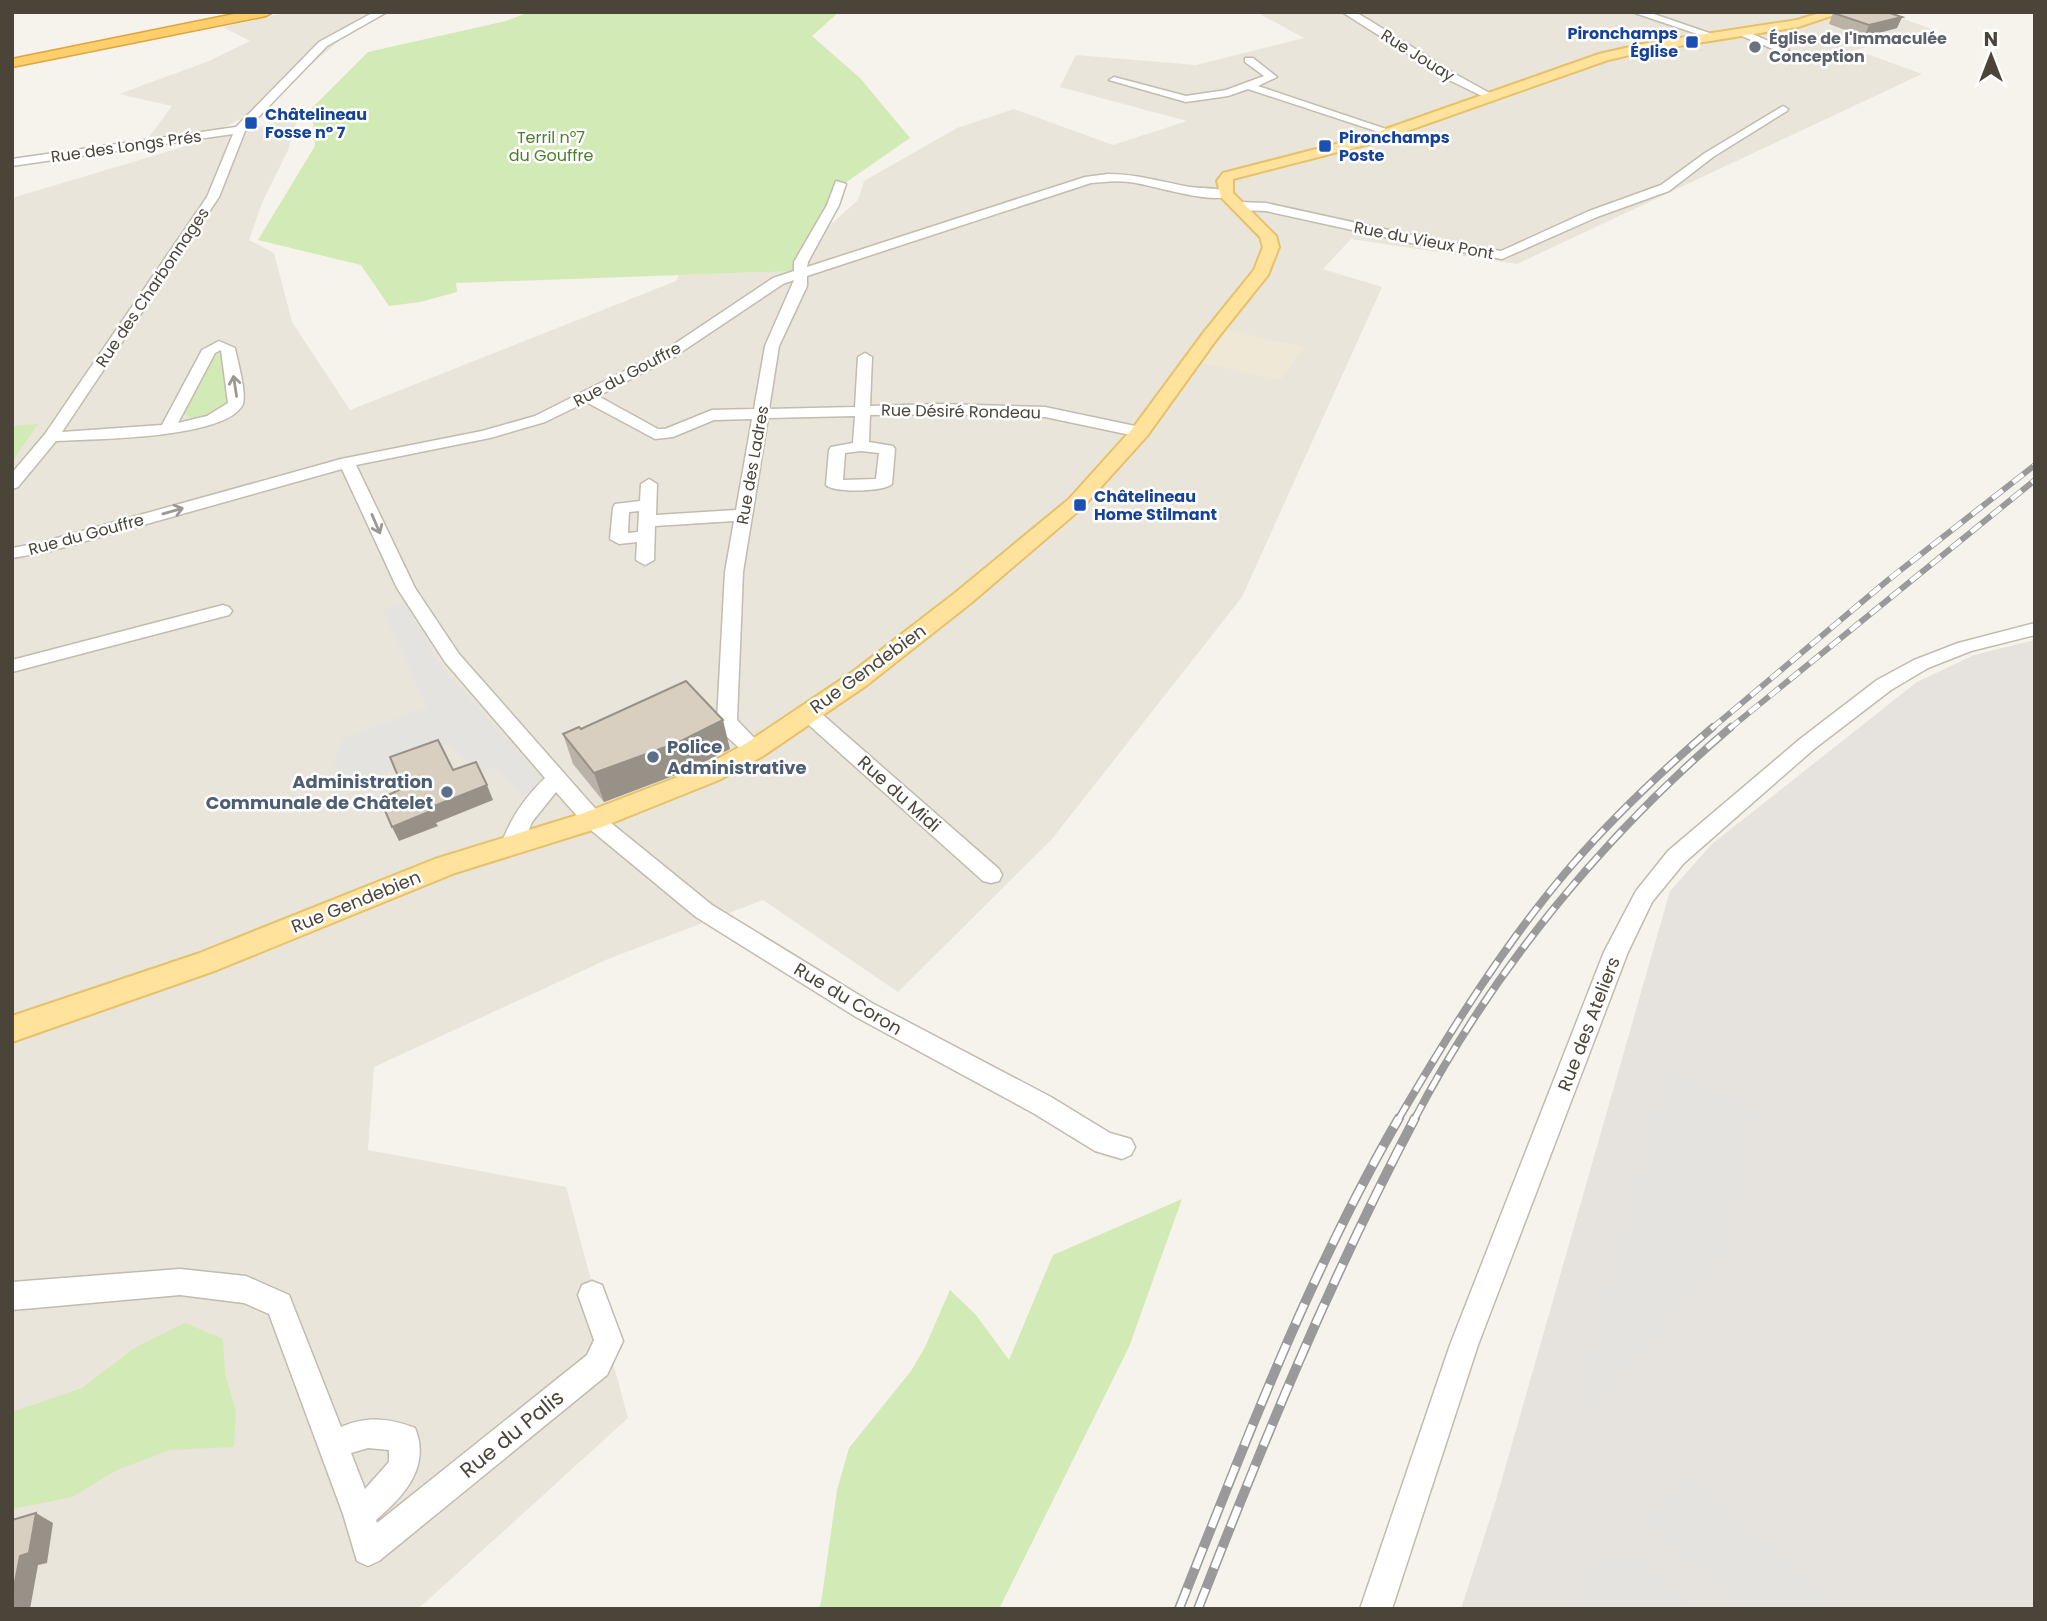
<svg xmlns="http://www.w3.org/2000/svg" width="2047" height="1621" viewBox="0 0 2047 1621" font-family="Poppins,sans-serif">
<rect width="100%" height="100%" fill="#f6f3ec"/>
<g fill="#eae5da">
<polygon points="288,12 382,12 355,27 260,109 223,128 149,137 172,106 119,94 209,61 250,41 223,27"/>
<polygon points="1256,12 1886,12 1931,29 1856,50 1922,74 1517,264 1351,239 1323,269 1382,287 1242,597 1052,839 898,992 763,900 608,959 374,1067 368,1150 566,1187 628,1418 418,1609 12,1609 12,198 213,138 298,117 288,150 262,203 249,240 274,253 292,322 350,410 676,281 679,275 794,271 801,251 858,200 864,181 957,128 1014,109 1113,145 1187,121 1060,87 1076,55 1196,65 1304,38"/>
</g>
<polygon fill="#e6e2dd" points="2035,640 2035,1609 1461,1609 1496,1500 1670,891 1712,844 1917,682 1974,655"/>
<polygon fill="#efe8d6" points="1227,330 1304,347 1280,380 1202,363"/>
<g fill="#d2eab5">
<polygon points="529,12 839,12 812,36 860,78 910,138 845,183 795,271 456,283 457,292 420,302 389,306 361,265 258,240 315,146 312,108 368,52 506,21"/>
<path d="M 218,354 L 222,355 L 231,397 L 228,408 C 213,414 196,425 181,412 L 212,357 Z"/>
<polygon points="38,424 12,462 12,426"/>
<polygon points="1182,1199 1129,1347 999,1609 818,1609 821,1603 837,1490 849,1448 911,1371 925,1347 950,1290 976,1315 1009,1360 1053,1255"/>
<polygon points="185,1323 223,1339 225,1373 236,1412 234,1447 170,1450 117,1470 72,1497 12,1509 12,1412 82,1388 133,1349"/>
</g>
<g fill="#e5e3e0">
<polygon points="404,603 444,670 546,782 522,796 495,767 480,771 448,745 424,749 399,768 349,785 334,765 342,738 427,707 382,611"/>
<polygon points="1667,1069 1754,1108 1725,1252 1582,1419 1579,1397"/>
<polygon points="1689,1478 1840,1609 1746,1609 1648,1523 1673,1492"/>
<polygon points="1618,1558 1647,1565 1693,1609 1573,1609 1575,1598 1592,1566"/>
</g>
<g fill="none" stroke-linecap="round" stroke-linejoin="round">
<defs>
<g id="minor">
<path d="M 374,12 L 387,12 L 327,46 L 245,131 L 219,197 L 62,432 L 162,425 L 202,350 L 219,341 L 235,348 C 237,360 248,396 242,406 C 222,439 93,439 56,441 L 18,487 L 12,489 L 12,473 L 45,434 L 207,197 L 233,134 L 12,166 L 12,159 L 236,127 L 319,42 ZM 221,350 L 228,403 L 207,416 L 178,423 L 215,353 Z"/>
<polygon points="1342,12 1355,12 1369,20 1457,75 1495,96 1486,98 1449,80"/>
<polygon points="1632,12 1648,12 1718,36 1709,38"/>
<polygon points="1737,30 1743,30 1789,50 1780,52 1737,34"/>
<polygon points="1245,58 1253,58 1277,77 1258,86 1398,133 1388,135 1248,89 1228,96 1186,102 1109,80 1114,77 1186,96 1226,90 1264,76 1245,62"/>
<polygon points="1783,106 1788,109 1787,111 1713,157 1669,191 1597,217 1502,259 1416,244 1266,211 1239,210 1233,206 1239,202 1266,203 1416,236 1501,251 1589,211 1661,185 1705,153"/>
<path d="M 1108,174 C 1137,174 1162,182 1190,187 C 1202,189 1223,187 1232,194 C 1215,207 1152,184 1129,182 C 1116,180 1104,182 1091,183 L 807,276 L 807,286 L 779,346 L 769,409 L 855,407 L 858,357 L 865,353 L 872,357 L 870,406 L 939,404 L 1045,407 L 1140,427 L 1148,432 L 1140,437 L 1045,417 L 939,414 L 870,415 L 869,442 L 893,446 L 895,449 L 892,484 C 884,492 834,493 826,485 L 829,450 L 831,447 L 853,443 L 855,416 L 768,418 L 743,572 L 737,720 L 761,745 L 764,750 L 761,755 L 747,755 L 725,735 L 717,720 L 725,572 L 734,521 L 655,526 L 654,560 L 645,565 L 636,560 L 637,542 L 619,544 L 610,539 L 613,508 L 615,504 L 640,501 L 641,484 L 649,479 L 657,484 L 656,515 L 736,510 L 752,419 L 714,420 L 673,437 L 655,439 L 586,402 L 545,422 L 490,438 L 356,465 L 415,588 L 459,654 L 600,814 L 712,905 L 872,1003 L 1051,1097 L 1110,1133 L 1131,1139 L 1135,1147 L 1131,1155 L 1122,1159 L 1095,1151 L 1033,1113 L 856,1017 L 696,917 L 586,826 L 556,792 L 532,822 L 520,851 L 512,853 L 504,851 L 501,845 C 510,819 525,797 545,778 L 445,662 L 397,588 L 342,469 L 47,552 L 12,558 L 12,548 L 39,543 L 341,459 L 482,431 L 535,416 L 664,351 L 773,278 L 794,271 L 794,262 L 827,205 L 836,181 L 846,184 L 839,205 L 808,262 L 807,267 L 1085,177 ZM 794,280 L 765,346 L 754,409 L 712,410 L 665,429 L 658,429 L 598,396 L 674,357 L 783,284 ZM 861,451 L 879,453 L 876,479 L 843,480 L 845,453 ZM 639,511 L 638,532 L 628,533 L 629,512 Z"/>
<polygon points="223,605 229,607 232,611 229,615 12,672 12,660"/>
<polygon points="2035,623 2035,635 1971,651 1928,668 1891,690 1814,749 1684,863 1652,902 1628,952 1478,1345 1392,1609 1360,1609 1450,1345 1604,952 1636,891 1668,851 1800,739 1877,680 1914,660 1958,643"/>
<polygon points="808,706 815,708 999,869 1002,875 999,881 991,883 983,881 801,718 798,713 801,708"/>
<path d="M 180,1269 L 246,1276 L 289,1295 L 341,1427 C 367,1416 389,1418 415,1428 C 431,1467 404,1496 376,1520 L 377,1523 L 587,1355 L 594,1340 L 578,1295 L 582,1285 L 592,1281 L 602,1285 L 623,1341 L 607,1375 L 379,1561 L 368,1566 L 357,1561 L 343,1514 L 269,1314 L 244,1303 L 180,1295 L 12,1310 L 12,1282 ZM 368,1448 L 389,1450 L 389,1462 L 365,1489 L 351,1453 Z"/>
</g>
<polygon id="major" points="1823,12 1843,12 1798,27 1647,51 1608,60 1373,143 1233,179 1233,193 1276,236 1279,247 1268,275 1216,340 1147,436 1083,507 971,603 867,685 763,756 719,780 602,827 455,873 217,970 12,1042 12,1016 197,954 435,859 584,813 701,768 745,744 851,673 955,593 1069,499 1133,428 1204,332 1254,270 1263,247 1260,237 1221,197 1217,181 1223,173 1363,137 1599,54 1647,43 1797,20"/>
<polygon id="highway" points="244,12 273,12 266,16 12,67 12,59"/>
</defs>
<use href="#minor" stroke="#c2bbae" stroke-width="3"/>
<use href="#major" stroke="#e6c16a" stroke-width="4"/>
<use href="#highway" stroke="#e0a43c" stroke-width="3"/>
<use href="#minor" fill="#fff" fill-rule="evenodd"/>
<use href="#major" fill="#ffe39c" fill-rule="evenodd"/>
<use href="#highway" fill="#ffcf6e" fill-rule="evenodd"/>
<defs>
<g id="rail-far2">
<polyline points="1711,729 1888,580 2035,465"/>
<polyline points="1729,729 2035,480"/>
</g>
<g id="rail-far1">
<path d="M 1398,1120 C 1450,1031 1505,943 1572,865 C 1615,815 1663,770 1713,727"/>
<path d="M 1414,1120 C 1493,970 1602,837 1731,727"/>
</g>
<g id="rail">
<path d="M 1179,1609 C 1245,1443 1309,1273 1399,1118"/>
<path d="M 1198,1609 C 1263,1442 1331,1277 1415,1118"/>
</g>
</defs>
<use href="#rail-far2" stroke="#9a9a9a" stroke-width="6"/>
<use href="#rail-far1" stroke="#9a9a9a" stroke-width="8"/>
<use href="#rail" stroke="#9a9a9a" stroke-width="10"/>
<use href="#rail-far2" stroke="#fff" stroke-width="4.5" stroke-dasharray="13" stroke-linecap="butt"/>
<use href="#rail-far1" stroke="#fff" stroke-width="5" stroke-dasharray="17" stroke-linecap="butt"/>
<use href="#rail" stroke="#fff" stroke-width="7" stroke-dasharray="22" stroke-linecap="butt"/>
</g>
<g fill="#bab2a6">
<polygon points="1833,13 1902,17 1897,28 1864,37 1829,24"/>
<polygon points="581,729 730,749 686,771 604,802 573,764 563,734"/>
</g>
<g fill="#979187">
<polygon points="1902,17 1897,28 1864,37 1869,25"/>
<polygon points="723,720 730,749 686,771 604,802 594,773"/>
<polygon points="487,785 493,800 436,823 438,826 399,841 392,827 429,808"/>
<polygon points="36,1513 53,1523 47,1563 38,1565 30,1609 12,1609 12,1597 20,1556"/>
</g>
<g fill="#d8cfc1" stroke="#979187" stroke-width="2">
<polygon points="1837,12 1887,12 1902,17 1869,25 1833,13"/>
<polygon points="686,681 723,720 679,742 594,773 563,734 579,727 581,729"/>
<polygon points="438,740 453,770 476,762 487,785 429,808 431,811 392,827 380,799 403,788 390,757"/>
<polygon points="36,1513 29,1553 20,1556 12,1597 12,1520"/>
</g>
<defs><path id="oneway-shaft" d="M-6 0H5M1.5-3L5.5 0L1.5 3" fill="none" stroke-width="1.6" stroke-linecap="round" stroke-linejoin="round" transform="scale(1.75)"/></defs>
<g stroke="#9c9892">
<use href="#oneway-shaft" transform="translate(235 386) rotate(-99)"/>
<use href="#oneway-shaft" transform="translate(173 511) rotate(-16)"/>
<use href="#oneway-shaft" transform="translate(376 524) rotate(67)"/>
</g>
<g fill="#1a4fb4" stroke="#fff" stroke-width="2.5">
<rect x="1685" y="35" width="14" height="14" rx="3.5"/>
<rect x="244" y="116" width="14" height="14" rx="3.5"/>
<rect x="1318" y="139" width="14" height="14" rx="3.5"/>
<rect x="1073" y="498" width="14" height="14" rx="3.5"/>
</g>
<circle fill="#6b7280" stroke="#fff" stroke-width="2.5" cx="1755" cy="47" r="7"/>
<g fill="#5c6f8a" stroke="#fff" stroke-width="2.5">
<circle cx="653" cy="757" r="7"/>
<circle cx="447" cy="792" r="7"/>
</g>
<g text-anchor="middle" stroke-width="5" stroke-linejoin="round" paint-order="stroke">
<g font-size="16" font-weight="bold" fill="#164399" stroke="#fff" text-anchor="start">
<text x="1678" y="39" text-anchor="end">Pironchamps<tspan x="1678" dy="18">Église</tspan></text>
<text x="265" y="120">Châtelineau<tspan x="265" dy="18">Fosse n° 7</tspan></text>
<text x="1339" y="143">Pironchamps<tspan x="1339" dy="18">Poste</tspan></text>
<text x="1094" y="502">Châtelineau<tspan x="1094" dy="18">Home Stilmant</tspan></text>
</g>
<g font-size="16" font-weight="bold" fill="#5b616d" stroke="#fff" text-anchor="start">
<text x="1769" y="44">Église de l'Immaculée<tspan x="1769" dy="18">Conception</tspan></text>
</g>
<g font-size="16" fill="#4b4439" stroke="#fff">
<text transform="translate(1418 55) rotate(32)" y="6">Rue Jouay</text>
<text transform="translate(126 146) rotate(-8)" y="6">Rue des Longs Prés</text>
<text transform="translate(1424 240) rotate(11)" y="6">Rue du Vieux Pont</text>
<text transform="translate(152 287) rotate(-56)" y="6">Rue des Charbonnages</text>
<text transform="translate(627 374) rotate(-28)" y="6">Rue du Gouffre</text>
<text transform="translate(961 411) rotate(1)" y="6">Rue Désiré Rondeau</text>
<text transform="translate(752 465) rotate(-80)" y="6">Rue des Ladres</text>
<text transform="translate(86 534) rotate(-15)" y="6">Rue du Gouffre</text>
</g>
<g font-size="16" fill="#4a7f2a" stroke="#fff">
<text x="551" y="143">Terril n°7<tspan x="551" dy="18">du Gouffre</tspan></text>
</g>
<g font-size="18" fill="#4b4439" stroke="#fff">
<text transform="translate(868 669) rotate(-36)" y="6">Rue Gendebien</text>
<text transform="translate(899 794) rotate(42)" y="6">Rue du Midi</text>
<text transform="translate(356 902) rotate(-22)" y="6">Rue Gendebien</text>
<text transform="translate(848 999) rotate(31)" y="6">Rue du Coron</text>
<text transform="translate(1589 1024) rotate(-69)" y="6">Rue des Ateliers</text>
</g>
<g font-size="18" font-weight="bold" fill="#4e5e75" stroke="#fff" text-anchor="start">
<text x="667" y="753">Police<tspan x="667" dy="21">Administrative</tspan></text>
<text x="433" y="788" text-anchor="end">Administration<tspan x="433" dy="21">Communale de Châtelet</tspan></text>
</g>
<g font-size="21" fill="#4b4439" stroke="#fff">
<text transform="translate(512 1434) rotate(-39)" y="7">Rue du Palis</text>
</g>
</g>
<rect width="2047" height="1621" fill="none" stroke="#4b4439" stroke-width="28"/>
<g transform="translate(1991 56)" stroke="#ffffff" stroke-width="5" paint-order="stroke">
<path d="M0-5L12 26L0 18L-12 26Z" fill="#4b4439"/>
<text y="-10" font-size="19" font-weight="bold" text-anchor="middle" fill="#4b4439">N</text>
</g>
</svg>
